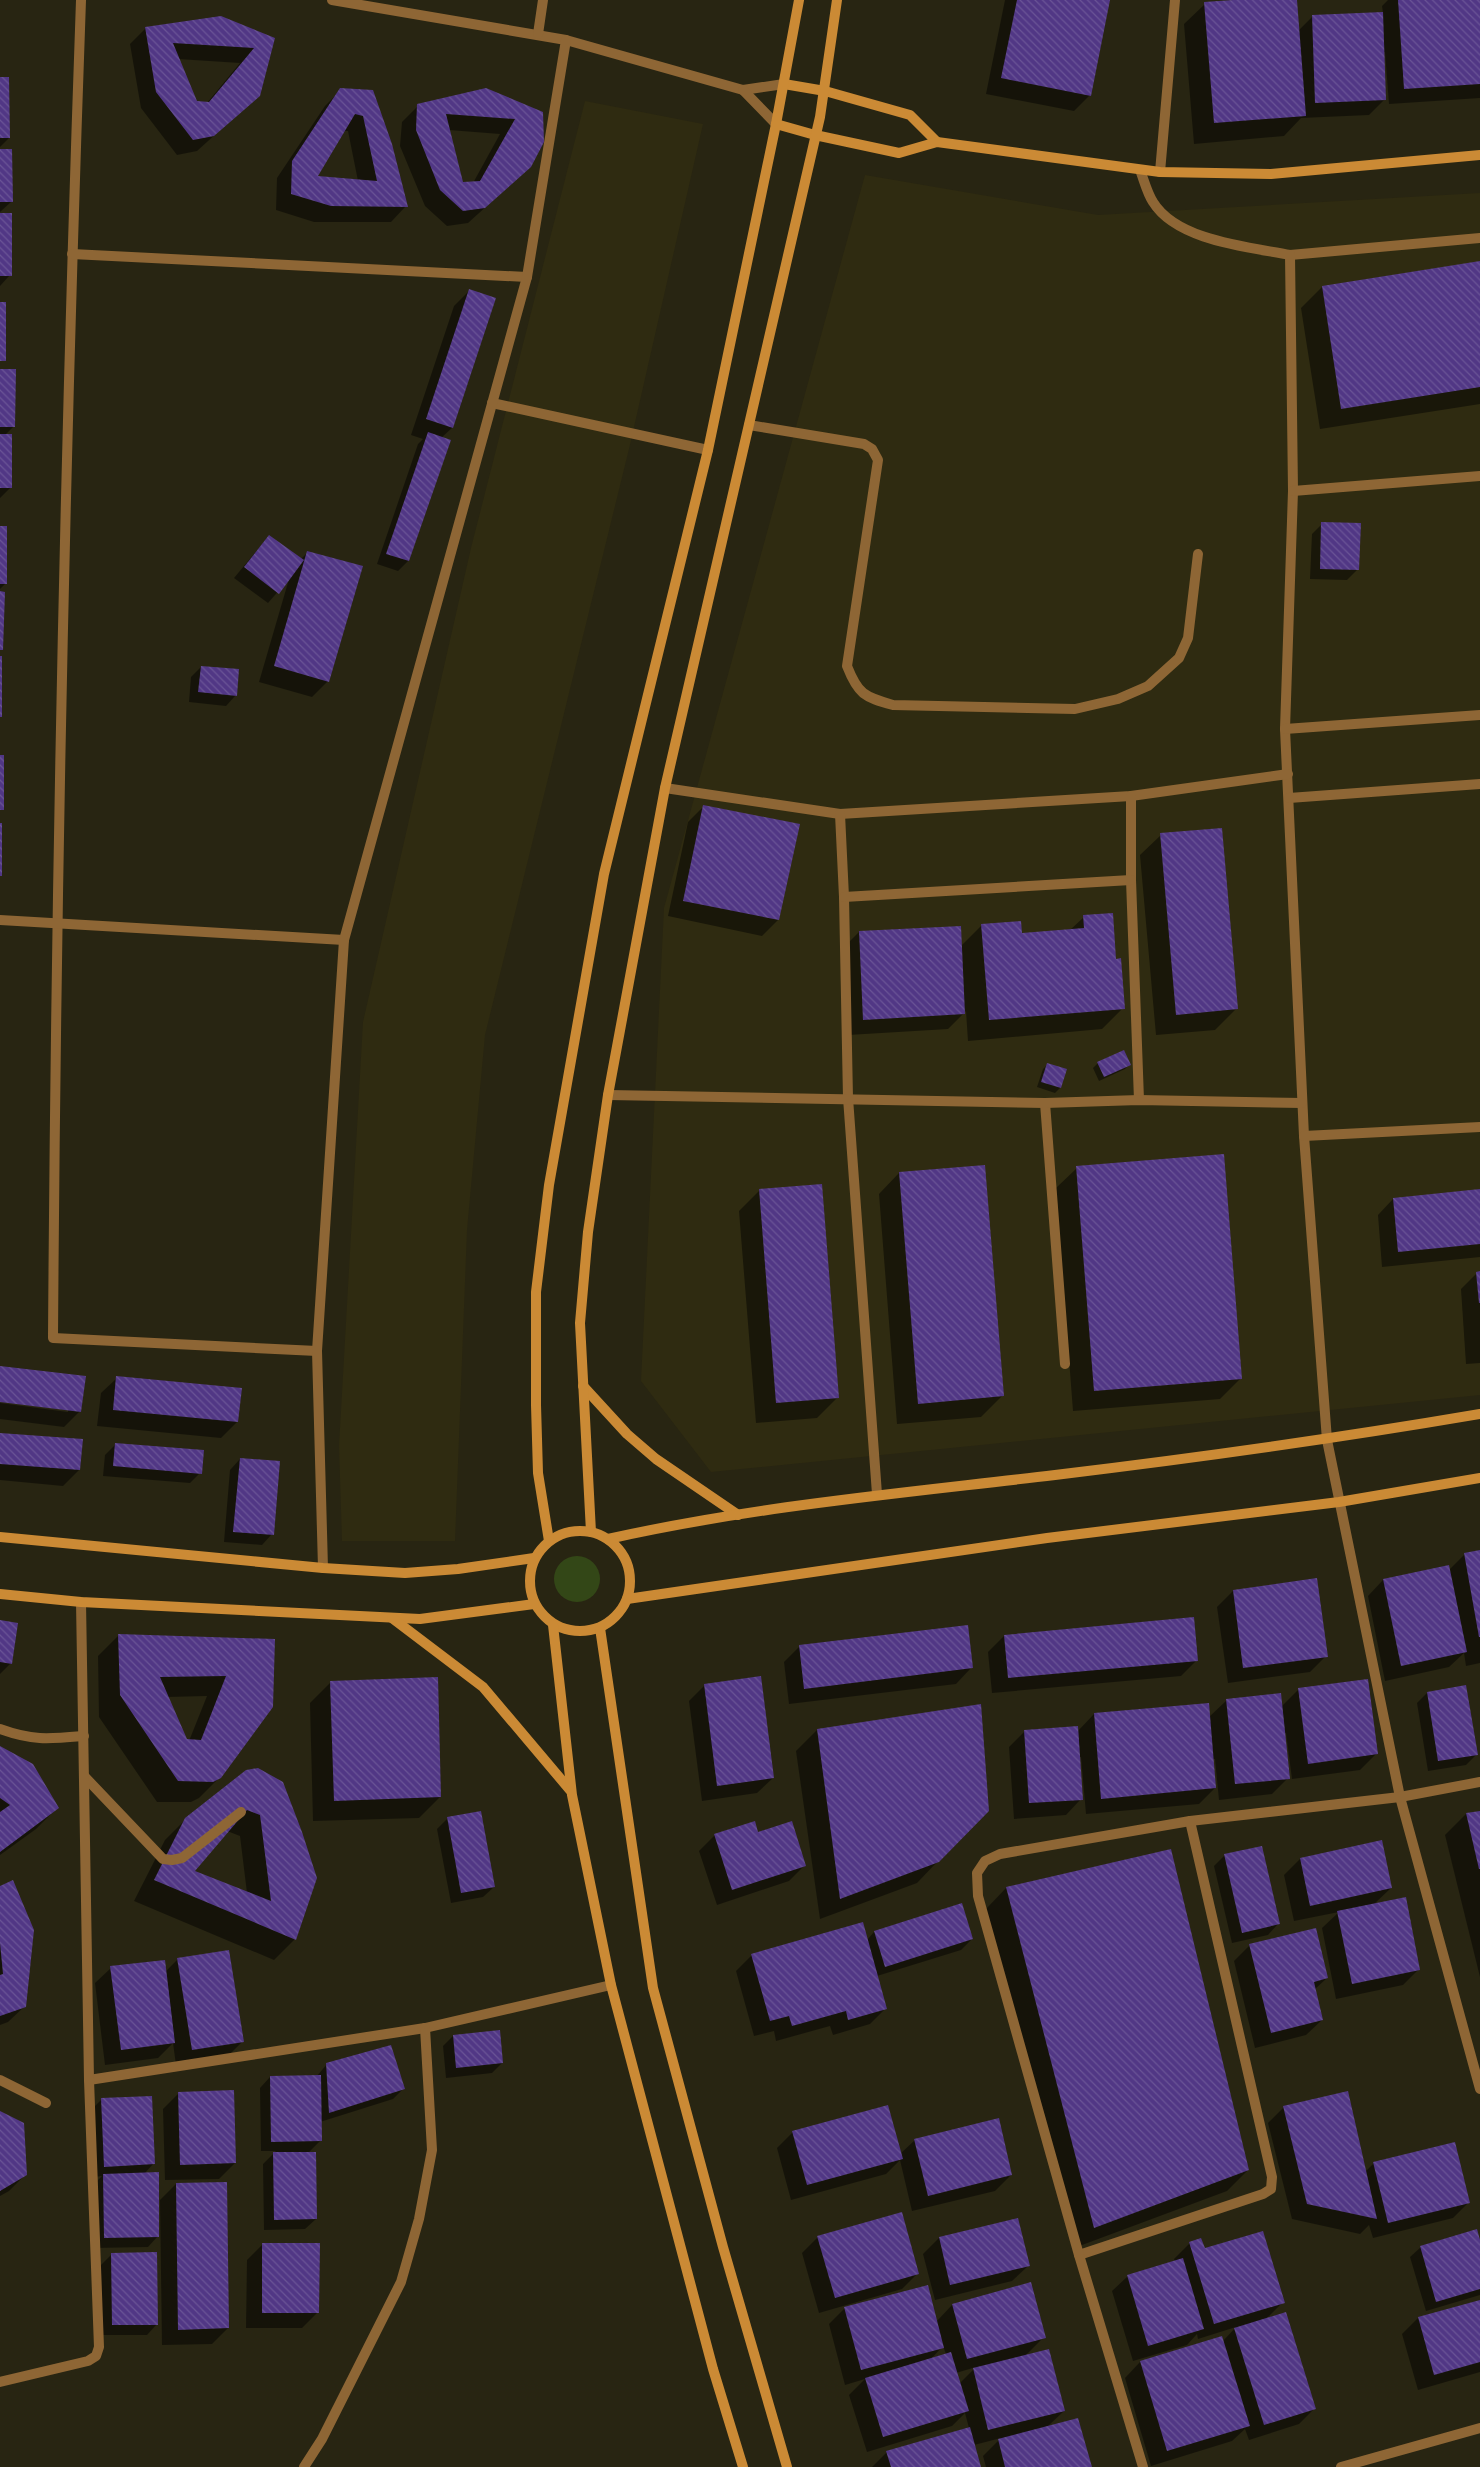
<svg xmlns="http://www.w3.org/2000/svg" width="1480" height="2467" viewBox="0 0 1480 2467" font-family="Poppins,sans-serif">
<defs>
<pattern id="building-back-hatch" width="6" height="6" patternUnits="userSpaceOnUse" patternTransform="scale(1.25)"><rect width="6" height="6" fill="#513785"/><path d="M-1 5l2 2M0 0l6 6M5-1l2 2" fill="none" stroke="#6a5496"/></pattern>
</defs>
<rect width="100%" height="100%" fill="#282512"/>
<g fill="#2f2b11">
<polygon points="585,101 703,124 629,449 485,1035 467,1230 455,1541 342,1541 339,1446 363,1022 471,548"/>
<polygon points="865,175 1098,215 1480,193 1480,1395 711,1472 641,1381 664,908"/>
</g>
<circle fill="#334717" cx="577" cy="1579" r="23"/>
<g fill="#0007" fill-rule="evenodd">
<polygon points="1005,0 1109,0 1090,95 1074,111 986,94"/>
<polygon points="1248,0 1295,0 1298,31 1313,16 1383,13 1382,6 1388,0 1480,0 1480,98 1389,104 1385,52 1383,52 1385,99 1369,115 1301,118 1284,136 1194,144 1184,24 1205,4"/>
<path d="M 146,28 L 274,39 L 259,95 L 197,151 L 177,155 L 141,108 L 130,44 ZM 178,59 L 240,63 L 207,103 L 196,103 Z"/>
<polygon points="0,78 9,138 0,147"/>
<path d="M 341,90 L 372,91 L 406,206 L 391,222 L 314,222 L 276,210 L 277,178 L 325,106 ZM 344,131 L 348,131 L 358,181 L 316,177 Z"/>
<path d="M 418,106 L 541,112 L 530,167 L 468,223 L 447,226 L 425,206 L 400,146 L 402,122 ZM 449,130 L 500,134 L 473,183 L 462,184 Z"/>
<polygon points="0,150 11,202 0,212"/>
<polygon points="0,215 10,275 0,286"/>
<polygon points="1480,262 1480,404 1320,429 1301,308 1322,287"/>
<polygon points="470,290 452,428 441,438 408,561 398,571 377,564 418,444 423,439 411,435 454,306"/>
<polygon points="0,370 14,426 5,435 11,487 0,498"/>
<polygon points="1322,524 1358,569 1347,580 1310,579 1312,534"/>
<polygon points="0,528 5,584 0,589"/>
<polygon points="269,536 301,559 308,552 328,681 312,697 259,682 289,579 268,603 234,578"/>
<polygon points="201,667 236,695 226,706 189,702 191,677"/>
<polygon points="704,806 778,920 762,936 668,916 688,822"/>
<polygon points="1161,835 1236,1009 1215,1030 1156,1035 1140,855"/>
<polygon points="1084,917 1115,960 1123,1008 1102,1029 968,1041 966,1011 948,1029 848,1035 843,948 859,932 961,946 982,925 1021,934 1070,930"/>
<polygon points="1098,1063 1129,1065 1125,1069 1099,1081 1093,1068"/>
<polygon points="1048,1064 1060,1088 1055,1093 1037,1087 1043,1069"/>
<polygon points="1077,1168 1241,1378 1220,1399 1073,1411 1056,1188"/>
<polygon points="899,1173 1002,1396 981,1417 897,1424 879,1194"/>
<polygon points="760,1190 838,1397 817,1418 756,1423 739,1211"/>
<polygon points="1480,1191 1480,1257 1382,1267 1378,1215 1393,1199"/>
<polygon points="1477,1273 1480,1273 1480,1363 1466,1364 1461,1289"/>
<polygon points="0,1367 80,1411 64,1427 0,1419 0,1403 68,1412 68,1409 0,1401"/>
<polygon points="117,1378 237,1422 221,1438 97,1426 101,1393"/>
<polygon points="0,1434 79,1470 63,1486 0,1480"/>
<polygon points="115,1445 200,1473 190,1483 103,1476 105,1455"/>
<polygon points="240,1459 272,1534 262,1545 224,1542 230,1470"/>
<polygon points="1480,1551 1480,1663 1466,1666 1464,1653 1449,1667 1385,1681 1368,1596 1383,1580 1449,1570 1465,1554"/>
<polygon points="1233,1591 1326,1656 1310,1672 1228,1683 1217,1607"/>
<polygon points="0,1622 11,1663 0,1674"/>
<path d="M 119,1635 L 274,1640 L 220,1777 L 199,1798 L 191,1802 L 157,1802 L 99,1717 L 98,1656 ZM 207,1696 L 189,1741 L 186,1740 L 167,1697 Z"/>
<polygon points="1004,1636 1197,1660 1181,1676 992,1693 988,1652"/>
<polygon points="799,1647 971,1668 956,1684 789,1704 784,1662"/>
<polygon points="331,1682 440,1797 419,1818 313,1821 310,1703"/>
<polygon points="705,1685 773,1778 757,1793 702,1801 689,1701"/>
<polygon points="1298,1690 1376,1754 1360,1770 1292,1779 1286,1733 1284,1733 1288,1778 1272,1794 1219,1800 1215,1759 1213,1759 1215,1788 1199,1804 1086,1814 1081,1757 1079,1757 1081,1799 1066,1815 1014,1819 1009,1747 1025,1731 1077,1732 1094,1714 1209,1717 1227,1700 1281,1707"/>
<polygon points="1427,1693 1477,1754 1466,1765 1428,1771 1417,1703"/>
<polygon points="817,1730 938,1861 917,1883 820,1919 796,1751"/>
<polygon points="0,1748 57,1808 36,1829 0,1855"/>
<path d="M 258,1770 L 316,1878 L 294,1940 L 274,1960 L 134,1901 L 165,1840 L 186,1819 ZM 227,1831 L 240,1836 L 247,1893 L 192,1871 Z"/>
<polygon points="1480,1812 1480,1977 1445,1835 1466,1814"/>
<polygon points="448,1818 494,1887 483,1897 451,1903 437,1829"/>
<polygon points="757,1833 805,1865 789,1881 717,1905 699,1851 715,1835"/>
<polygon points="1225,1855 1278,1924 1268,1935 1232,1943 1214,1866"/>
<polygon points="1300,1859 1391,1888 1373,1905 1419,1969 1403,1985 1336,1999 1322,1928 1339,1912 1294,1921 1284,1875"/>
<polygon points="0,1887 25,2006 8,2022 0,2025"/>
<polygon points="1006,1888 1248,2170 1227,2191 1074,2248 986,1909"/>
<polygon points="961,1905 972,1939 961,1950 877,1976 886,2008 870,2024 833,2035 830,2026 776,2041 774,2031 754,2036 736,1971 752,1955 867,1940 874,1932"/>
<polygon points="1250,1945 1327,1978 1314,1990 1322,2020 1306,2035 1255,2048 1234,1961"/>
<polygon points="178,1959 243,2041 227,2057 176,2065 173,2043 158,2058 105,2065 95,1983 111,1968 165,1972"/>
<polygon points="453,2036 502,2063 492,2073 446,2078 443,2046"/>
<polygon points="327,2064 403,2089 393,2099 320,2122 321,2140 308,2153 316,2219 305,2229 264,2230 263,2164 276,2151 261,2151 260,2088 270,2077 317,2076"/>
<polygon points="179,2093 235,2163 219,2179 165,2180 163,2109"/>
<polygon points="101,2100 154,2163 144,2174 158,2236 148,2247 94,2248 93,2185 102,2176 94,2177 91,2110"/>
<polygon points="1284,2107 1365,2172 1374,2163 1469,2202 1453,2218 1373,2238 1369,2225 1360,2234 1292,2219 1268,2123"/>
<polygon points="0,2112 25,2175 9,2191 0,2196"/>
<polygon points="793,2132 900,2154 915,2140 1011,2175 995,2191 912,2211 900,2160 886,2174 791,2200 777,2148"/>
<polygon points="176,2184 228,2328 212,2344 162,2345 160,2200"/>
<polygon points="1017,2219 1028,2266 1012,2281 935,2300 923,2254 939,2238"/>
<polygon points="818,2237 918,2273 902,2289 819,2313 802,2253"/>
<polygon points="1190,2243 1204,2250 1283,2302 1266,2319 1315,2408 1299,2424 1249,2440 1245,2429 1232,2441 1151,2466 1125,2378 1140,2362 1223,2341 1236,2327 1198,2339 1197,2334 1187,2345 1133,2361 1112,2291 1128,2276 1175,2262 1174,2259"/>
<polygon points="263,2244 318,2312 302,2328 246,2328 247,2260"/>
<polygon points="1480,2244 1480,2295 1426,2311 1410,2257 1421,2247"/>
<polygon points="112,2254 157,2324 147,2335 102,2335 101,2265"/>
<path d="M 1030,2284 L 1044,2337 L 1025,2356 L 1064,2411 L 1047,2427 L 1090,2467 L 986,2467 L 983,2456 L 1001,2438 L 974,2445 L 980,2467 L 872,2467 L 887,2452 L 969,2428 L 965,2413 L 952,2426 L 867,2452 L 849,2395 L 865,2379 L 845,2385 L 829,2324 L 845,2308 L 936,2322 L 952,2305 ZM 943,2346 L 946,2354 L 931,2359 ZM 976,2367 L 959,2384 L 956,2373 Z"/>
<polygon points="1480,2301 1480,2372 1418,2390 1402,2334 1418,2318"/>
</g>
<g fill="url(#building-back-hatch)" fill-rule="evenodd">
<polygon points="1017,0 1110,0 1091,96 1001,78"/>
<polygon points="1233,0 1297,0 1306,116 1214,123 1204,2"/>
<polygon points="1398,0 1480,0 1480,84 1404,89"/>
<polygon points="1383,12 1386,100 1315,103 1312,15"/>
<path d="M 221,16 L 275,38 L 260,96 L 214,136 L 193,140 L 156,92 L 145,27 ZM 173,43 L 254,48 L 209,102 L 197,101 Z"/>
<polygon points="0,77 9,77 10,138 0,138"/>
<path d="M 340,88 L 373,90 L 392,144 L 408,207 L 331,206 L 291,194 L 292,161 ZM 355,114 L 363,116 L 377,181 L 318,176 Z"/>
<path d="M 486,88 L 543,112 L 544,142 L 531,167 L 485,208 L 463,211 L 440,190 L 416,130 L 417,104 ZM 446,114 L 515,119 L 480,181 L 463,182 Z"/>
<polygon points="0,149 12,149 13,202 0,202"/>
<rect x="0" y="213" width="12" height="63"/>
<polygon points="1480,261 1480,387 1341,409 1322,286"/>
<polygon points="469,289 496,298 453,428 426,419"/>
<rect x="0" y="302" width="6" height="59"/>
<polygon points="0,369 16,369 15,427 0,427"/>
<polygon points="428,432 451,440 409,561 386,554"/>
<rect x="0" y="434" width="12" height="54"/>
<polygon points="1321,522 1361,523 1359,570 1320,569"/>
<rect x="0" y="526" width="7" height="58"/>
<polygon points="269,535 304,560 279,594 244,567"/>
<polygon points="307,551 363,566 329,682 274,666"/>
<polygon points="0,591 5,592 3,650 0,650"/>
<rect x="0" y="656" width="2" height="61"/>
<polygon points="201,666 239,669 237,696 198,692"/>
<rect x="0" y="755" width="4" height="55"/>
<polygon points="703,805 800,824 779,920 683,901"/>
<rect x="0" y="823" width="2" height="53"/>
<polygon points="1222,828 1238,1009 1176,1015 1160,833"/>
<polygon points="1113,913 1116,959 1121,958 1125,1009 989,1020 981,924 1021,921 1022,933 1084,928 1083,915"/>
<polygon points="961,926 965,1014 863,1020 859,931"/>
<polygon points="1124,1050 1131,1065 1104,1077 1097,1062"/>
<polygon points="1047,1063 1067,1069 1061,1088 1041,1082"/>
<polygon points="1224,1154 1242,1379 1094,1391 1076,1166"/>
<polygon points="985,1165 1004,1396 918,1404 899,1172"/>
<polygon points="822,1184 839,1398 776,1403 759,1189"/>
<polygon points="1480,1189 1480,1244 1398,1252 1393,1198"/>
<polygon points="1480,1271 1480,1303 1479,1303 1476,1272"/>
<polygon points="0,1366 86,1376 81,1412 0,1402"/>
<polygon points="116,1376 242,1388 238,1422 113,1410"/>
<polygon points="0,1433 83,1439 80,1470 0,1464"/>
<polygon points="115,1443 204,1450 202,1474 113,1466"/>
<polygon points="240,1458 280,1461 274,1535 233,1532"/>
<polygon points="1480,1550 1480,1637 1479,1637 1464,1553"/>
<polygon points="1449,1565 1467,1652 1401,1666 1383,1579"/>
<polygon points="1317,1578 1328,1657 1243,1668 1233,1590"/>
<polygon points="1194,1617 1198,1661 1008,1678 1004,1635"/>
<polygon points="0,1620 18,1623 12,1664 0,1662"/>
<polygon points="968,1625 973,1668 804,1689 799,1645"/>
<path d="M 118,1634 L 275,1639 L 273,1707 L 221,1778 L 213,1782 L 178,1781 L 120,1695 ZM 226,1676 L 201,1740 L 187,1739 L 160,1677 Z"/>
<polygon points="761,1676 774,1778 717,1786 704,1684"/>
<polygon points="438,1677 441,1797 334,1801 330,1681"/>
<polygon points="1368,1679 1378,1754 1308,1764 1298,1688"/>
<polygon points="1466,1685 1478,1755 1438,1761 1427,1692"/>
<polygon points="1281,1693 1290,1779 1235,1784 1226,1699"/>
<polygon points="1209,1703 1216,1788 1101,1799 1094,1713"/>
<polygon points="981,1704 989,1811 939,1862 840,1899 817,1729"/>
<polygon points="1078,1726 1083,1800 1029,1803 1024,1730"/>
<polygon points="0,1746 33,1764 59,1808 0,1852 0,1812 10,1805 0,1798"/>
<path d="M 258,1768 L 283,1782 L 302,1832 L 317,1878 L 296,1940 L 154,1880 L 185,1818 L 246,1770 ZM 247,1810 L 260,1815 L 271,1901 L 195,1871 Z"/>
<polygon points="481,1811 495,1887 461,1893 447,1817"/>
<polygon points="1480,1811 1480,1869 1479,1869 1466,1813"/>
<polygon points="755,1821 758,1832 792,1821 806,1866 732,1890 714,1834"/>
<polygon points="1382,1840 1392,1888 1310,1906 1300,1858"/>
<polygon points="1262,1846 1280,1924 1242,1933 1224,1854"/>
<polygon points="1171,1849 1249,2170 1094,2228 1006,1887"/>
<polygon points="13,1880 34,1930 26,2007 0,2016 0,1975 3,1974 0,1943 0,1886"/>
<polygon points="1406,1897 1420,1970 1352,1984 1337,1911"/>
<polygon points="962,1903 973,1939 885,1967 874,1931"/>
<polygon points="863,1922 887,2009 848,2020 846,2011 792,2026 789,2016 770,2021 751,1954"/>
<polygon points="1316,1928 1328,1978 1314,1982 1323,2020 1271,2033 1249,1944"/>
<polygon points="229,1950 244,2042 192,2050 177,1958"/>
<polygon points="165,1960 175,2043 121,2050 110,1966"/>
<polygon points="500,2030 503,2063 456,2068 453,2035"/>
<polygon points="391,2045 405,2089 329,2113 326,2063"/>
<polygon points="321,2075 322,2141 271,2142 270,2076"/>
<polygon points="234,2090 236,2163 180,2165 178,2092"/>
<polygon points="1348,2091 1377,2219 1307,2204 1283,2106"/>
<polygon points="152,2096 155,2164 104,2167 101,2098"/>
<polygon points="888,2105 903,2159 807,2185 792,2131"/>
<polygon points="0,2111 24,2123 27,2175 0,2191"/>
<polygon points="999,2118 1012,2175 928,2196 914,2139"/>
<polygon points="1455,2142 1470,2203 1388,2223 1373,2162"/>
<polygon points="273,2152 316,2152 317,2219 274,2220"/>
<polygon points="159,2172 159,2237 104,2238 103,2174"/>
<polygon points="227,2182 229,2328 178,2330 176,2183"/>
<polygon points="902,2212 919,2274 835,2298 817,2236"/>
<polygon points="1018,2218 1030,2266 950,2285 939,2237"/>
<polygon points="1477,2229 1480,2240 1480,2289 1436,2302 1420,2246"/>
<polygon points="1263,2231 1285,2303 1214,2324 1189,2242 1201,2238 1205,2248"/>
<polygon points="262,2243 320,2243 319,2313 262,2313"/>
<polygon points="157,2252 158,2325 112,2325 111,2253"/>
<polygon points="1183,2258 1204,2329 1148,2346 1127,2275"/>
<polygon points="1031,2282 1046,2338 967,2359 952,2304"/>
<polygon points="928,2285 944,2348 861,2370 844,2307"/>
<polygon points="1480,2300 1480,2362 1434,2375 1418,2317"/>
<polygon points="1286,2312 1316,2409 1264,2425 1234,2328"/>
<polygon points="1222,2336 1250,2426 1167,2451 1140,2361"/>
<polygon points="1049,2349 1065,2411 988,2430 973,2368"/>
<polygon points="951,2352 969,2411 883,2437 865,2378"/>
<polygon points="1078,2418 1092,2467 1005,2467 998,2439"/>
<polygon points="970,2427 981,2467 891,2467 886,2451"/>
</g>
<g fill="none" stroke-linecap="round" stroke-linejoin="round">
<g stroke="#8e6635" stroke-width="10">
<polyline points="1290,255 1480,238"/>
<path d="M 749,425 L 864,444 L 872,449 L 878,460 L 847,666 C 858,694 864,697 893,705 L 1075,709 L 1118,699 L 1148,686 L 1179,658 L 1188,638 L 1198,554"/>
<polyline points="1045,1103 1065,1364"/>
<path d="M 0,1729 C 33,1741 49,1739 84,1736"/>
<polyline points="84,1776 163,1859 172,1860 182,1858 241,1812"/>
<polyline points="0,2080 46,2103"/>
</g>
<g stroke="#8e6635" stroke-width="10">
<path d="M 81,0 C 65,446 56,892 53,1338 L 317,1351"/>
<polyline points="332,0 566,40 743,90 784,84"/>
<polyline points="538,34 543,0"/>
<polyline points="743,90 776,124"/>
<path d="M 1140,170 C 1144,180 1147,193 1153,202 C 1177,241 1249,247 1290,255 L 1293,491 L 1285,729 L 1304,1136 L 1327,1440 L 1400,1797 L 1480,2089"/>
<polyline points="1160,172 1175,0"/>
<polyline points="72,254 527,277"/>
<polyline points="492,403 708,450"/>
<polyline points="1293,491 1480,476"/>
<polyline points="1285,729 1480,715"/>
<polyline points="665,788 840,814 1131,796 1288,774"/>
<polyline points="1131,796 1131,880 1139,1100"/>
<polyline points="1289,798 1480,784"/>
<polyline points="840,814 844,897 848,1098 877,1494"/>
<polyline points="844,897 1131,880"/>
<polyline points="0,920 344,940"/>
<polyline points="608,1095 1045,1103 1139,1100 1302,1103"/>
<polyline points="1304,1136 1480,1127"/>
<polyline points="323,1568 317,1351 344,940 527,277 566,40"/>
<polyline points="89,2080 425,2028 611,1985"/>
<polyline points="1079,2255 1263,2194 1271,2189 1272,2177 1190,1821"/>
<polyline points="0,2382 88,2361 96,2356 99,2347 89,2080 81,1602"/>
<polyline points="304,2467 322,2439 401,2282 419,2219 432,2150 425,2028"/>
<polyline points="1143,2467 1079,2255 978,1896 977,1873 985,1861 1000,1854 1190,1821 1400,1797 1480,1782"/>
<polyline points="1341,2467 1480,2428"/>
</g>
<g stroke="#cb8a35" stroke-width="10">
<polyline points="784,84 825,91 910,115 937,142"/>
<polyline points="776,124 815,135 899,153 937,142 1160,172 1271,174 1480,155"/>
<polyline points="583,1386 627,1434 656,1459 738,1515"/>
<circle cx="580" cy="1581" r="50"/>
<polyline points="591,1532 580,1323 588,1232 608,1095 665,788 820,117 837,0"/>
<polyline points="0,1537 323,1568 405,1573 458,1569 534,1558"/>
<path d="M 608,1539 C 755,1506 905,1493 1055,1475 C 1197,1458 1339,1438 1480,1414"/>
<polyline points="549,1541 538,1473 536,1405 536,1292 549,1185 604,874 708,450 776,124 799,0"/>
<polyline points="0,1594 81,1602 420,1619 534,1604"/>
<polyline points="627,1599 1047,1538 1339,1502 1480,1478"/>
<polyline points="392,1618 483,1687 570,1790"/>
<polyline points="553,1625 572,1795 611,1985 713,2369 743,2467"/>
<polyline points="600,1628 653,1988 723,2247 787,2467"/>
</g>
</g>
</svg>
